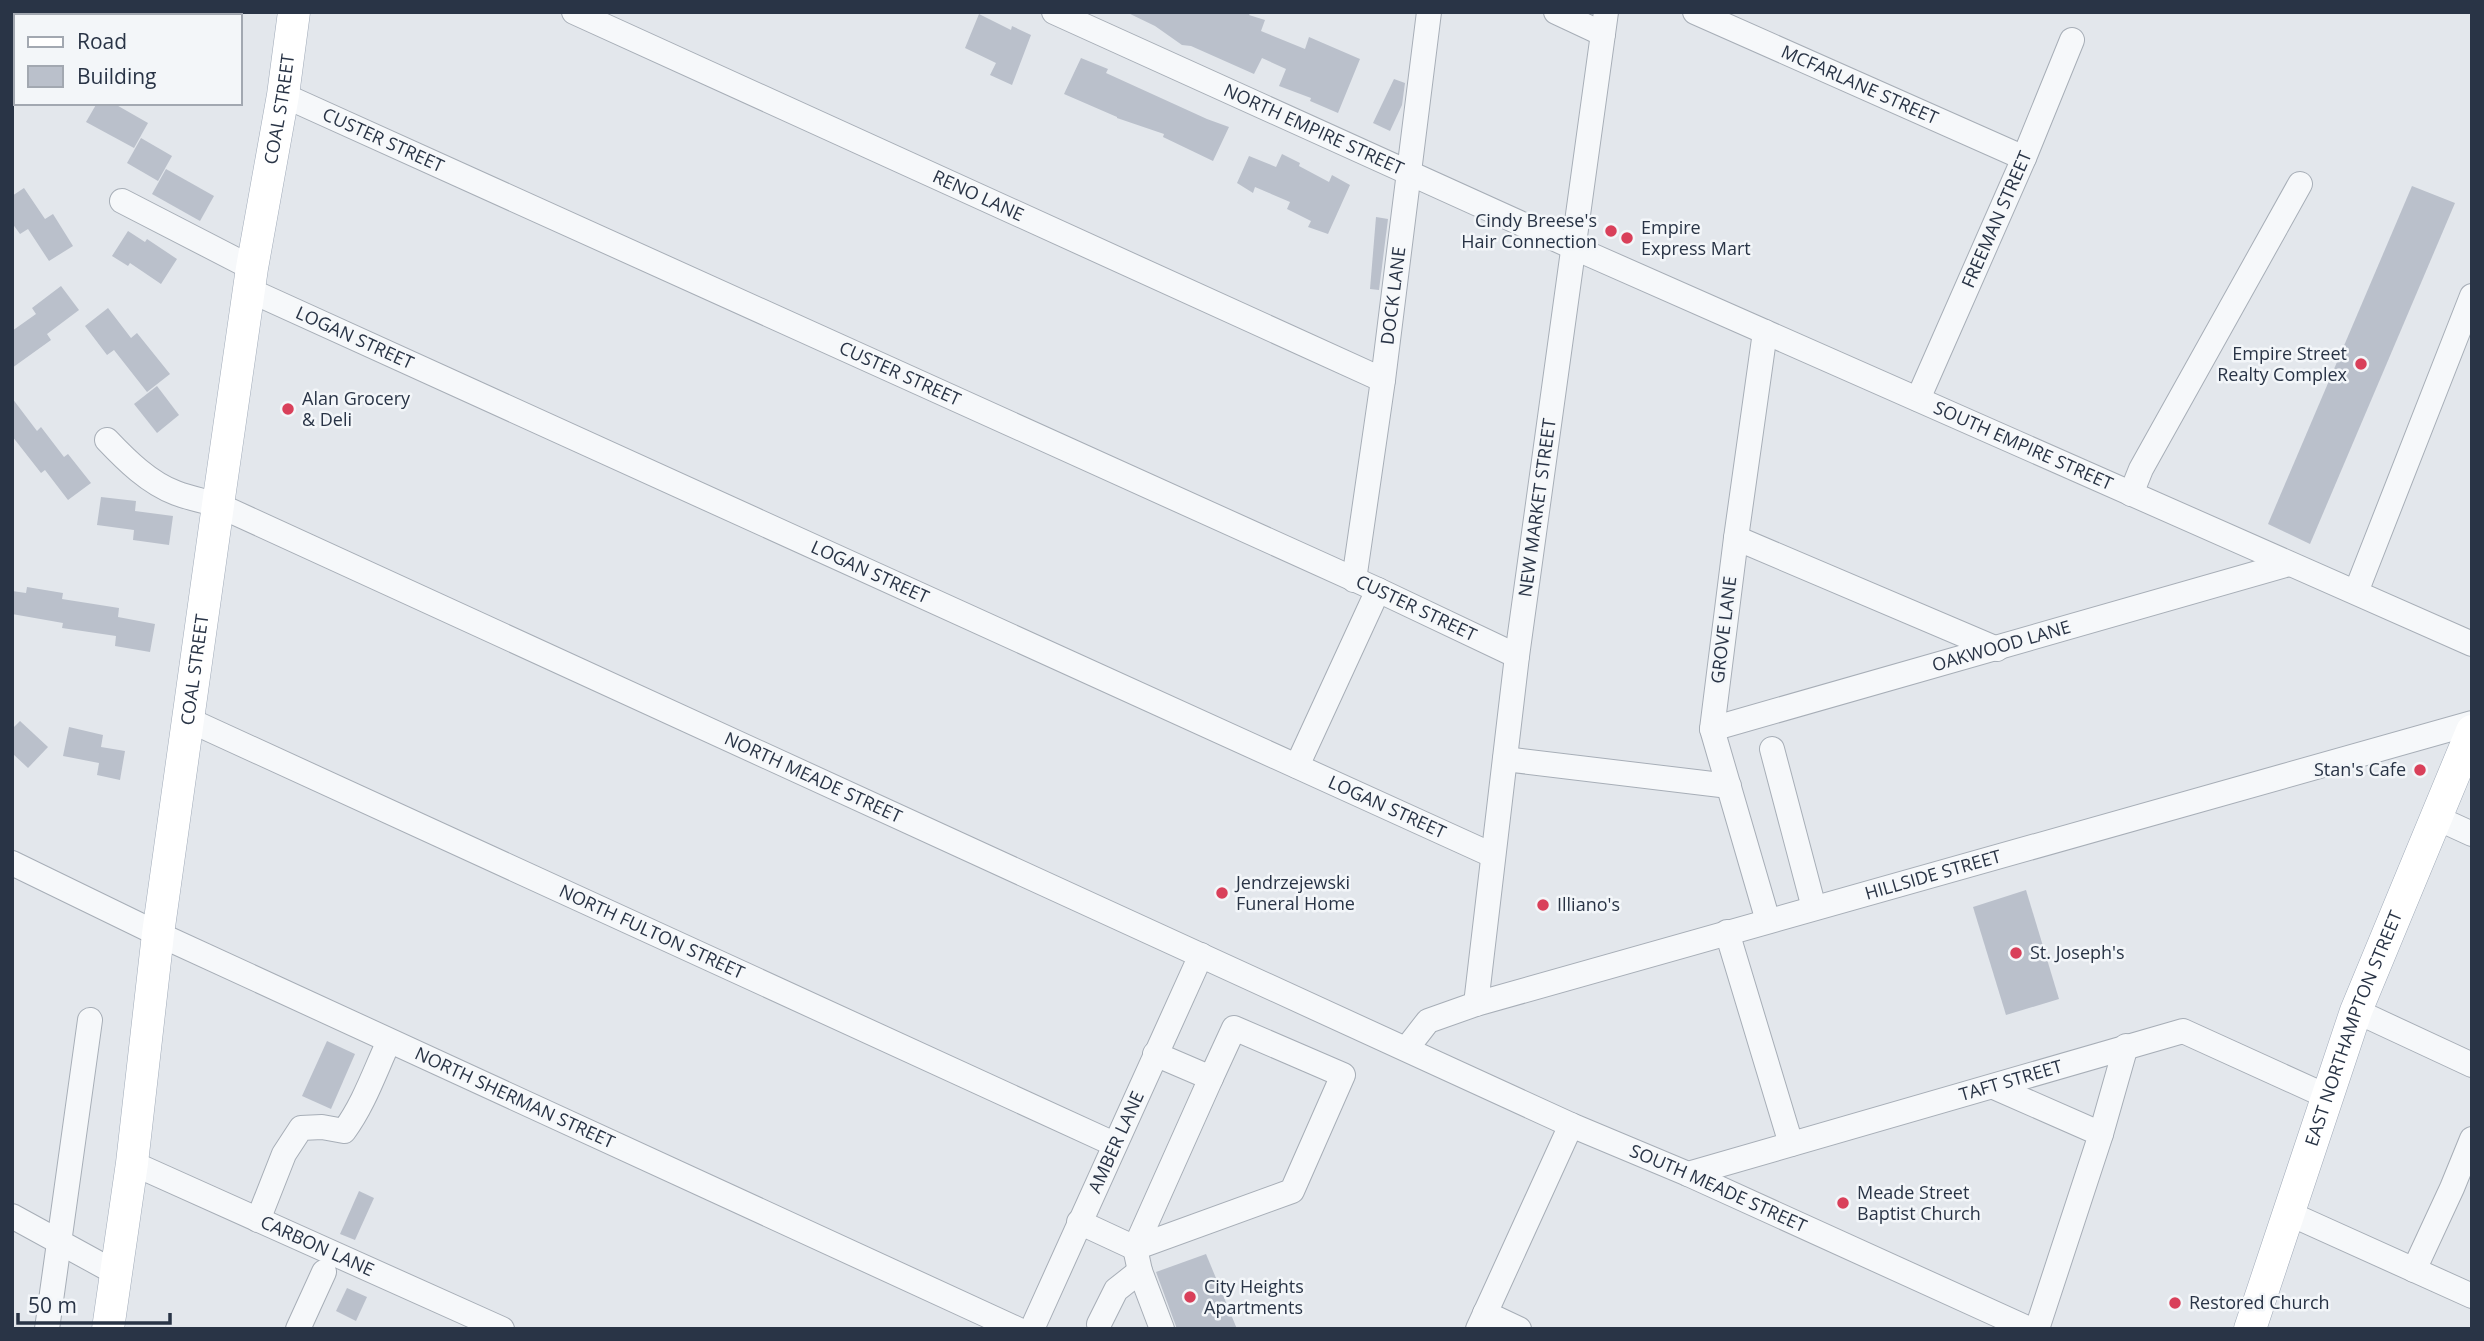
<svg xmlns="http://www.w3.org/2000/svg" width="2484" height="1341" viewBox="0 0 2484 1341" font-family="'Open Sans',sans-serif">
<rect width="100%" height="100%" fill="#e3e7ec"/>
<g fill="#bac0cb">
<polygon points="1126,12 1251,12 1249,15 1265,20 1261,31 1305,49 1309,37 1360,59 1338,113 1310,101 1311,98 1279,86 1286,69 1262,58 1254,74 1191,46 1182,45 1155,26"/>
<polygon points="979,14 1011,30 1012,26 1031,35 1012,85 990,75 996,63 965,48"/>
<polygon points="1081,58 1108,69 1106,73 1207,119 1229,127 1213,161 1163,137 1164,134 1117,118 1117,117 1064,94"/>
<polygon points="1394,79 1405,83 1402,105 1390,131 1373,123"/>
<polygon points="97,103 113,103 148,123 134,148 86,122"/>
<polygon points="141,138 172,156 158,181 127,163"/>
<polygon points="1282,154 1300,163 1299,166 1329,182 1332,175 1350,185 1328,234 1308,227 1311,221 1287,209 1290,202 1255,187 1253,193 1237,183 1249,156 1276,167"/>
<polygon points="166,169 214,196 200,221 152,194"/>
<polygon points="2412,186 2455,203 2310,544 2268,524"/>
<polygon points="24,188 45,219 53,214 73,246 49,261 28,229 20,234 12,223 12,196"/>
<polygon points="1376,217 1388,219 1379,290 1370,289"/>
<polygon points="128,231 145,242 147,239 177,259 161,284 130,263 128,266 112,256"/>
<polygon points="61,286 79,310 47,334 51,340 12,368 12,331 36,314 32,308"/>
<polygon points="108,308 131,338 137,333 170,374 147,392 114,350 107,355 85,326"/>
<polygon points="157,386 179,415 157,433 134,404"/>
<polygon points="12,398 37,431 41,427 64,457 68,454 91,483 68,500 45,470 41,473 12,436"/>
<polygon points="101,497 136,501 135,511 173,516 169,545 133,540 134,530 97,525"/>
<polygon points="27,587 63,593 62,599 119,608 118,617 155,624 150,652 115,646 116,636 62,628 63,623 12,614 12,591 26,593"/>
<polygon points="20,721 48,747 28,768 12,753 12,729"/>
<polygon points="69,727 103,735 101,747 125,751 120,780 97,775 99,763 63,756"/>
<polygon points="2026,890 2059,999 2006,1015 1973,907"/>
<polygon points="327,1041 355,1054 331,1109 302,1096"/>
<polygon points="359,1191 374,1198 355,1240 340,1234"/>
<polygon points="1206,1254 1237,1329 1177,1329 1156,1272"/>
<polygon points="347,1288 367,1297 356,1321 336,1311"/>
</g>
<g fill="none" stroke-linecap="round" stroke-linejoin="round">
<defs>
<g id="minor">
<path id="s1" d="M 574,12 L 1383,380"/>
<path id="s2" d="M 1054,12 L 1575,248 L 2472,644"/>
<polyline points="1556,12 1603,34"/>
<path id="s3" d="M 1695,12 L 2024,158"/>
<path id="s4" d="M 283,95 L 1378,590 L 1517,656"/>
<polyline points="122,201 252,268"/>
<path id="s5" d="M 249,290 L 1492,855"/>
<polyline points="1765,332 1736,538 1712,729 1768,921"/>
<path id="s6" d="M 1918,399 L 2024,158 L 2072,40"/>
<path id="s7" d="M 107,440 C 126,460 149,483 176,493 C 189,498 204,501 218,505 L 1571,1125 L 1688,1174 L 2029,1329"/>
<polyline points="2131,494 2141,469 2300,184"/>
<polyline points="1736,538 1997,649"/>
<path id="s8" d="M 1354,580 L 1383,380 L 1429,12"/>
<polyline points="2356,592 2472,296"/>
<path id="s9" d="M 189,720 L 1114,1144"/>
<path id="s10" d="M 1712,729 L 2289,564"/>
<polyline points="1772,749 1814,908"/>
<polyline points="1505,759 1729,786"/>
<polyline points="1297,766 1378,590"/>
<polyline points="2437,818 2472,834"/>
<path id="s11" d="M 12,863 L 158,934 L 1017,1329"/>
<polyline points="1727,932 1791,1144"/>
<path id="s12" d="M 1476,1004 L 1517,656 L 1606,12"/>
<polyline points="2356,1011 2472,1065"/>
<path id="s13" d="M 1407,1048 L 1428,1021 L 1476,1004 L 2472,723"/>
<polyline points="1994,1087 2101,1134"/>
<path id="s14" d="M 132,1163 L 502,1329"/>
<path id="s15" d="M 1688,1174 L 2183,1031 L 2326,1096"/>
<polyline points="2288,1213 2472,1296"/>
<polyline points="12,1216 116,1273"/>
<path d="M 258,1220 L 284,1154 L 301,1128 L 322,1127 L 344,1131 C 364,1104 375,1071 389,1041"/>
<polyline points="1079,1222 1135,1248 1292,1191 1343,1075 1234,1028 1211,1078 1155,1054"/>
<polyline points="2414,1270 2452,1188 2472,1139"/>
<polyline points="1485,1313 1519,1329"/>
<polyline points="1099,1324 1116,1290 1140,1271"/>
<polyline points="47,1329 90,1020"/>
<polyline points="298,1329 324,1272"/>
<path id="s16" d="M 1032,1329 L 1201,955"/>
<polyline points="1162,1329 1140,1271 1135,1248 1211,1078"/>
<polyline points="1478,1329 1571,1125"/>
<polyline points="2037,1329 2101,1134 2126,1046"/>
</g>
<g id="major">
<path id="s17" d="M 108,1329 L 132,1163 L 158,934 L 218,505 L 252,268 L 283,95 L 294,12"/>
<path id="s18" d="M 2250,1329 L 2356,1011 L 2472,731"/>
</g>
</defs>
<use href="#minor" stroke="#a7aeb7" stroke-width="26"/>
<use href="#major" stroke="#a1abb9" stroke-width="33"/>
<use href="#minor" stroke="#f6f8fa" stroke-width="24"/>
<use href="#major" stroke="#fff" stroke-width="32"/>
</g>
<g fill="#d9405a" stroke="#f3f6f9" stroke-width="2.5">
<circle cx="1611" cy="231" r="7"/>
<circle cx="1627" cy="238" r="7"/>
<circle cx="2361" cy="364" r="7"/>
<circle cx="288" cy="409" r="7"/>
<circle cx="2420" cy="770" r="7"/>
<circle cx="1222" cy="893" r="7"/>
<circle cx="1543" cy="905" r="7"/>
<circle cx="2016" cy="953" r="7"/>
<circle cx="1843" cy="1203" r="7"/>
<circle cx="1190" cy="1297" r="7"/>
<circle cx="2175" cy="1303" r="7"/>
</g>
<g text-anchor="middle" stroke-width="5" stroke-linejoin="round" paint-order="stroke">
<g font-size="18" fill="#293446" stroke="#f3f6f9">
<text dy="6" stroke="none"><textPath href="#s3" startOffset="180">MCFARLANE STREET</textPath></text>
<text dy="6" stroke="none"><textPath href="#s17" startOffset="1232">COAL STREET</textPath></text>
<text dy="6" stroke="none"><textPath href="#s2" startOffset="285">NORTH EMPIRE STREET</textPath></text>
<text dy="6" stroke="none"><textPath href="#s4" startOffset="110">CUSTER STREET</textPath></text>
<text dy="6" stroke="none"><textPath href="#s1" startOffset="444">RENO LANE</textPath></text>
<text dy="6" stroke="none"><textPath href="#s6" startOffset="196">FREEMAN STREET</textPath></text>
<text dy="6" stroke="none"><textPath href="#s8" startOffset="287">DOCK LANE</textPath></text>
<text dy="6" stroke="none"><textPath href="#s5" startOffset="116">LOGAN STREET</textPath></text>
<text dy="6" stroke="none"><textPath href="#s4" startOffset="677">CUSTER STREET</textPath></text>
<text dy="6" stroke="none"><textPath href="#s2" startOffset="1062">SOUTH EMPIRE STREET</textPath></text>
<text dy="6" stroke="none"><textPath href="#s12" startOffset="500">NEW MARKET STREET</textPath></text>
<text dy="6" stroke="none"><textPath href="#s5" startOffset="682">LOGAN STREET</textPath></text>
<text dy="6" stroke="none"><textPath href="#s4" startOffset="1244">CUSTER STREET</textPath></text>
<text transform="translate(1724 630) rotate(-83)" y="6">GROVE LANE</text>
<text dy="6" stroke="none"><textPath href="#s10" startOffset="301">OAKWOOD LANE</textPath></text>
<text dy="6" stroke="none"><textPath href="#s17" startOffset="665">COAL STREET</textPath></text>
<text dy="6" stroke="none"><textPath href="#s7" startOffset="786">NORTH MEADE STREET</textPath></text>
<text dy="6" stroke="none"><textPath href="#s5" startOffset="1250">LOGAN STREET</textPath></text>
<text dy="6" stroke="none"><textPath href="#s13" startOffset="560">HILLSIDE STREET</textPath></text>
<text dy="6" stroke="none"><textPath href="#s9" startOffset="509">NORTH FULTON STREET</textPath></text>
<text dy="6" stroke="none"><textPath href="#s18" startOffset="318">EAST NORTHAMPTON STREET</textPath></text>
<text dy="6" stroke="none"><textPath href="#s15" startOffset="336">TAFT STREET</textPath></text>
<text dy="6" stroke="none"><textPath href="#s11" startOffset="555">NORTH SHERMAN STREET</textPath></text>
<text dy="6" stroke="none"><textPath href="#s16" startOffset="205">AMBER LANE</textPath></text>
<text dy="6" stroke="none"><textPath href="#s7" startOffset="1780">SOUTH MEADE STREET</textPath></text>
<text dy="6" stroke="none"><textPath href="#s14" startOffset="203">CARBON LANE</textPath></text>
</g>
<g font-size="18" fill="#293446" stroke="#f3f6f9" text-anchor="start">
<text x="1597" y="227" text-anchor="end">Cindy Breese's<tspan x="1597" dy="21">Hair Connection</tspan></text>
<text x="1641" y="234">Empire<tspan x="1641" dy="21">Express Mart</tspan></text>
<text x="2347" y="360" text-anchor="end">Empire Street<tspan x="2347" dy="21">Realty Complex</tspan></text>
<text x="302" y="405">Alan Grocery<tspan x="302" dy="21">&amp; Deli</tspan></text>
<text x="2406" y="776" text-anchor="end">Stan's Cafe</text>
<text x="1236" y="889">Jendrzejewski<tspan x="1236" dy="21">Funeral Home</tspan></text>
<text x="1557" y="911">Illiano's</text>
<text x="2030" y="959">St. Joseph's</text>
<text x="1857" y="1199">Meade Street<tspan x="1857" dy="21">Baptist Church</tspan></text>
<text x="1204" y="1293">City Heights<tspan x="1204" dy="21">Apartments</tspan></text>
<text x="2189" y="1309">Restored Church</text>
</g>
</g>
<rect width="2484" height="1341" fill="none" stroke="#293446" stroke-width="28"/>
<rect x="14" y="14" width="228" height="91" fill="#f3f6f9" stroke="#a2a8b1" stroke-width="2"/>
<rect x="28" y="37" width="35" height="10" fill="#ffffff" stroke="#a2a8b1" stroke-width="2"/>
<text x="77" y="49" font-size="21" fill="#293446">Road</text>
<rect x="28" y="66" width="35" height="21" fill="#bac0cb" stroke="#a2a8b1" stroke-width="2"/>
<text x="77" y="84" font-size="21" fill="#293446">Building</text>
<path d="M18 1313v10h152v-10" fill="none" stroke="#293446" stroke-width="3.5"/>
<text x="28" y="1313" font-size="21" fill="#293446" stroke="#f3f6f9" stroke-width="5" paint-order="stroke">50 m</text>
</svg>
